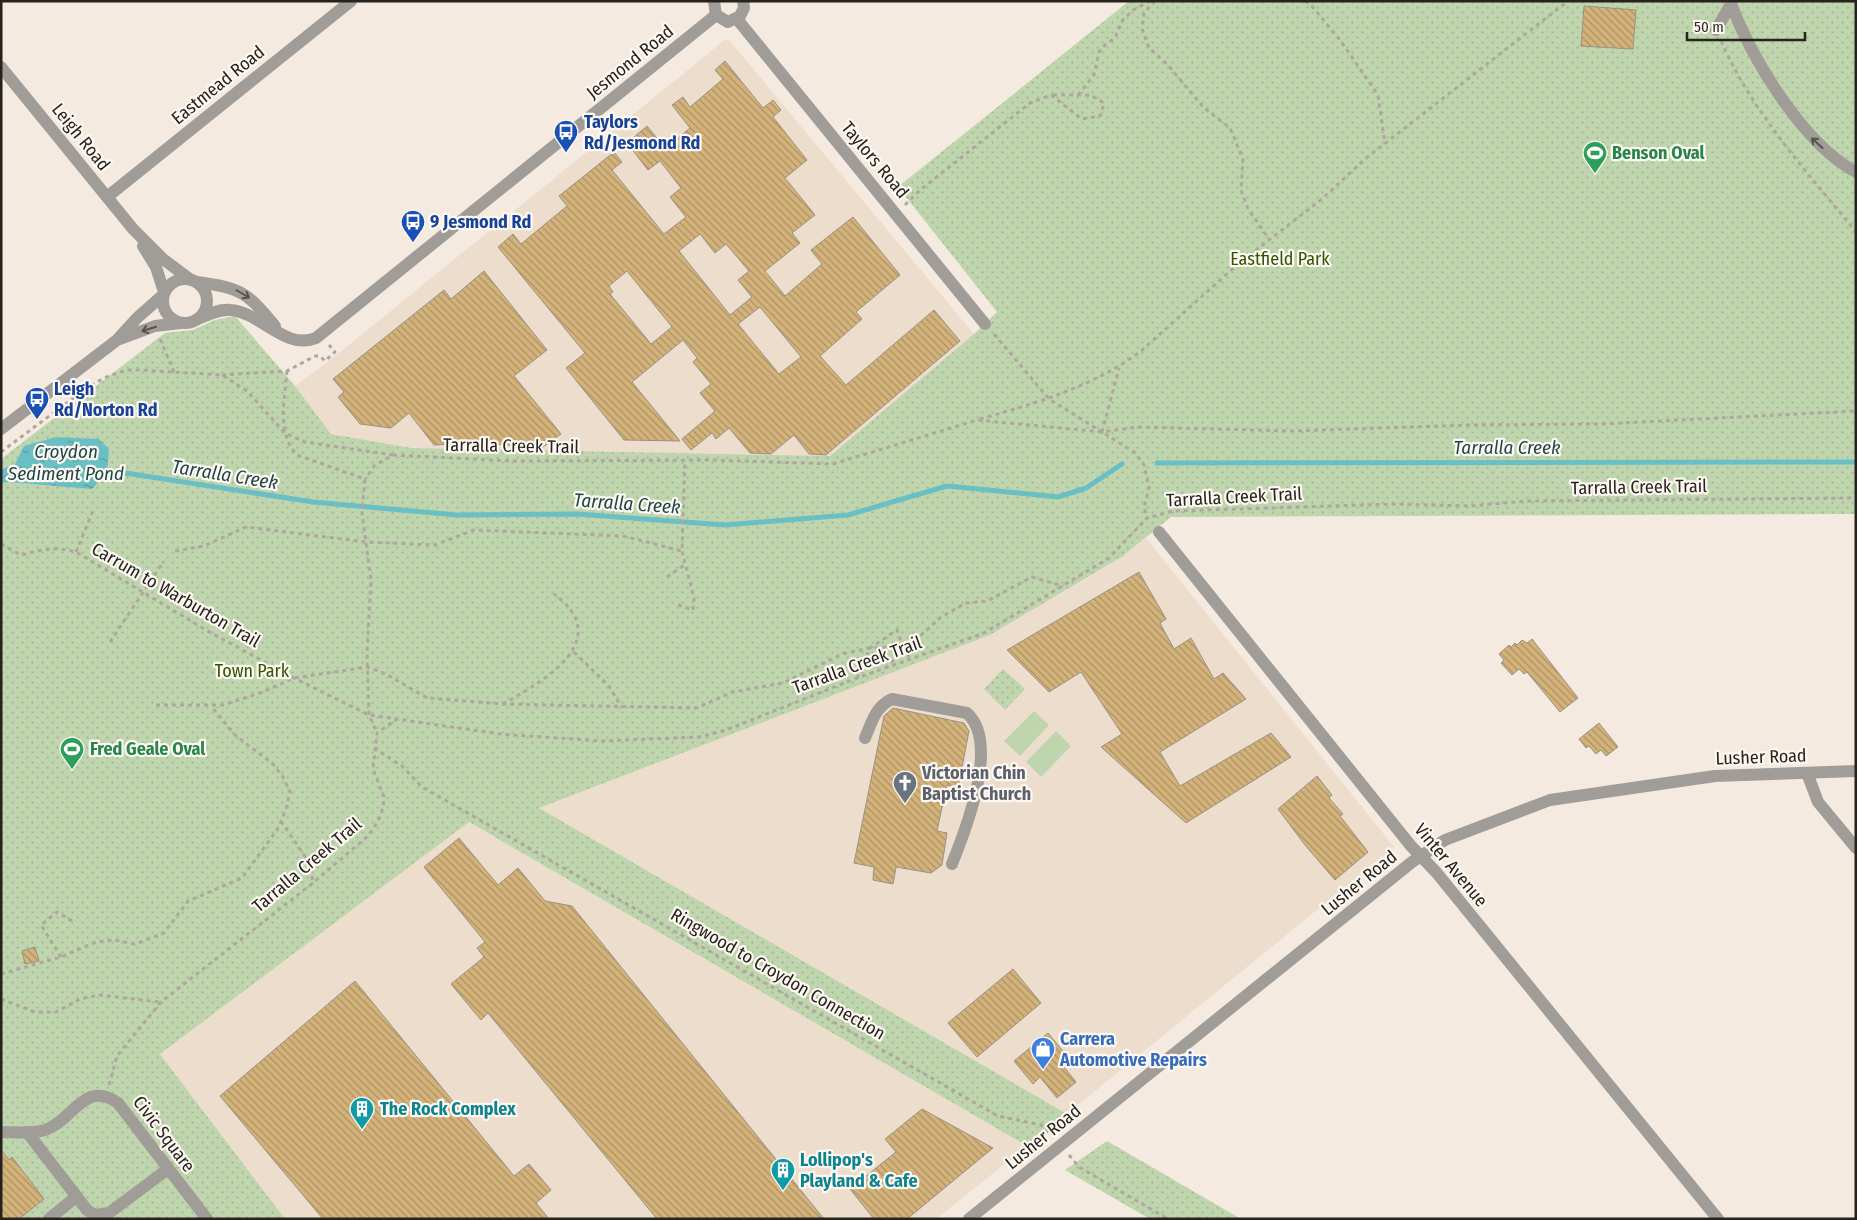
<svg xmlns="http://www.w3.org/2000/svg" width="1857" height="1220" viewBox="0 0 1857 1220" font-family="'Fira Sans Condensed',sans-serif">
<defs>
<pattern id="park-dots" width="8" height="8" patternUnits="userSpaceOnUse" patternTransform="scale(1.25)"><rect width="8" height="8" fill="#bfd5ad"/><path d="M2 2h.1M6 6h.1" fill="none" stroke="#a4b794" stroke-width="1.8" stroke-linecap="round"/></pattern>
<pattern id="water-ripples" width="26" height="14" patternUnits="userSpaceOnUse" patternTransform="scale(1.25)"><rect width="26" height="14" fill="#6abfc4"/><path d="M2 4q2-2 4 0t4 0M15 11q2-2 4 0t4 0" fill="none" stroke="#579b9f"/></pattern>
<pattern id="building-back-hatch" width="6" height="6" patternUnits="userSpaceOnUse" patternTransform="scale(1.25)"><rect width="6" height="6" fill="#d4b37b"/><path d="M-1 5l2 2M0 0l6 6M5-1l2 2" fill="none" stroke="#ac9164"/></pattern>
</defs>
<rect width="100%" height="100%" fill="#f4eae0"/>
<g fill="#edddcd">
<polygon points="726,39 730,41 974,334 830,456 412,448 331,434 295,386 329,361"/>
<polygon points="1146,538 1394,847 1067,1114 538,808 990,635 1123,556"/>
<polygon points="469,822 1027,1146 936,1219 285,1219 160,1054"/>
</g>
<g fill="#bfd5ad">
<polygon points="1034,711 1049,725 1020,756 1004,741"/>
<polygon points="1056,731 1071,746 1041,777 1026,762"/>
</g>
<g fill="url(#park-dots)">
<polygon points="1129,1 1856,1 1856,514 1171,517 1123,556 990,635 539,808 1067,1114 1027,1146 469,822 160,1054 285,1219 1,1219 1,459 165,333 193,330 215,320 235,316 295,386 331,434 412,448 830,456 974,334 997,312 898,187"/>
<polygon points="1003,669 1025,689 1005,710 984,689"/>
<polygon points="1107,1141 1241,1219 1150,1219 1065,1170"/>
</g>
<polygon fill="url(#water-ripples)" points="56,437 99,439 109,449 107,472 92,489 8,482 1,483 1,469 14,466 24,446"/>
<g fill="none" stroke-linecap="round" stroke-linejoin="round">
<g stroke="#6abfc4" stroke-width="5">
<polyline points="1157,463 1856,462"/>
<polyline points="119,472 313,502 457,515 577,514 725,525 848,515 947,486 1058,497 1086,488 1122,464"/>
</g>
</g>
<g fill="url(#building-back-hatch)" stroke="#989287" fill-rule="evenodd">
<polygon points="1584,6 1636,10 1633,49 1581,46"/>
<path d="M 725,61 L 763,108 L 773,100 L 781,110 L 773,117 L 807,160 L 785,178 L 815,215 L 792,233 L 800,243 L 765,271 L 785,296 L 822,264 L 811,250 L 853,217 L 900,275 L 856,312 L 862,319 L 820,356 L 846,385 L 934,310 L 960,341 L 826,455 L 809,454 L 794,435 L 771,454 L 750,453 L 729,428 L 716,439 L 712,433 L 691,450 L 682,439 L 715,411 L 700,393 L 711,384 L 693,362 L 697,358 L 683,340 L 632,382 L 680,441 L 624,440 L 566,368 L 585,353 L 498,247 L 513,234 L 521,244 L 567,206 L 559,196 L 614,152 L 622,162 L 612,170 L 664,234 L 686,217 L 670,197 L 681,188 L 660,161 L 648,170 L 627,143 L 647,126 L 665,148 L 690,128 L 672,105 L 683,97 L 690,107 L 723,79 L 715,70 ZM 700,234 L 715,253 L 726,244 L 749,271 L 738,280 L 752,297 L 730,315 L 679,251 ZM 627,271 L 672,327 L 651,344 L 610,294 L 613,292 L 609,286 ZM 760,307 L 801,357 L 779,374 L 738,324 Z"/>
<polygon points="484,271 547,350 514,376 561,434 543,447 478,443 434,445 409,413 391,428 360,424 338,397 344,392 333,379 444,290 451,299"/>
<polygon points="1139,572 1166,619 1160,623 1174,649 1191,638 1214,679 1223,673 1246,699 1160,752 1180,786 1271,733 1291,757 1186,823 1101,747 1122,734 1081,672 1049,692 1007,650"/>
<polygon points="1532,639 1578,698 1560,712 1527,672 1524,674 1519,669 1512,675 1501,663 1504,660 1499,654 1509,645 1511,647 1515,643 1517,645 1522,640 1527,643"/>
<polygon points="893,708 964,723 969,731 958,788 947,785 937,831 947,833 942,865 931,873 896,867 893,884 873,880 874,867 854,863 884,716"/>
<polygon points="1599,723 1618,747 1606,756 1601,750 1596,754 1589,746 1586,748 1579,739"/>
<polygon points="1317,776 1332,795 1329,798 1343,814 1340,816 1368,852 1335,880 1305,845 1278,809"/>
<polygon points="459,838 498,885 518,868 545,901 572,906 824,1219 657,1219 488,1013 481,1020 451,984 484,957 477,948 485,942 424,867"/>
<polygon points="35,947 39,961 25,964 22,951"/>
<polygon points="1013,969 1041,1003 977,1057 948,1023"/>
<polygon points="355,981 514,1176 529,1164 551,1190 536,1203 549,1219 323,1219 220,1096"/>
<polygon points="1048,1033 1067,1056 1060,1062 1076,1082 1057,1098 1040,1077 1033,1084 1014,1061"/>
<polygon points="922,1109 993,1148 907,1219 874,1219 850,1189 896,1152 885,1139"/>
<polygon points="1,1150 9,1160 12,1157 44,1199 19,1219 1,1219"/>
</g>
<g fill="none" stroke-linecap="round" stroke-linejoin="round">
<g stroke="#afa79f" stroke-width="3" stroke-dasharray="4 4" stroke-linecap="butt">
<polyline points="1155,1 1144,13 1142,29 1149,48 1167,64 1203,107 1230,128 1243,159 1241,190 1248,209 1269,239"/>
<polyline points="1305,1 1311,5 1340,40 1378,95 1385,144"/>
<path d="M 1721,41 C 1752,112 1807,172 1856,232"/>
<polyline points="1078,95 1094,75 1099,52 1105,45 1115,38 1122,21 1133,10 1150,1"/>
<polyline points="905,205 919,191 1030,103 1051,95 1082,119 1100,116 1104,103 1090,95 1051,95"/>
<polyline points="994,334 1049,399 1102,432 1138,427 1292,431 1469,425 1602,424 1856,411"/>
<polyline points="160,339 174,372"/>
<path d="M 287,371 C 285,398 276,433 297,455 L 365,479 L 362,513 L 371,580 L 367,653 L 369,715 L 377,733"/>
<polyline points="222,375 287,371 315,356 320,356 325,361 335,352 329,345"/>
<path d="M 980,419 C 1036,403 1093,387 1141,351 L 1238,264 L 1322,199 L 1365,159 L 1568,1"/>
<polyline points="1102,432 1119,368"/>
<polyline points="1,452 84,390 104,378 126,370 141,370 222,375 247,391 285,433 305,442 393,455 375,465 365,479"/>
<polyline points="393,455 512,461 712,460 833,464 977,420 1102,432 1134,452 1144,465 1149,487 1144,508 1148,519"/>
<path d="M 1,544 L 21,555 C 41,550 56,546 76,552 L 206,630 L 294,678 L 369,715 L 500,734 L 601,741 L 699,737 L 726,730 L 857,678 L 984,633 L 1109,558 L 1147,518 L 1173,511 L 1394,504 L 1470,506 L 1527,501 L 1856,498"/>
<polyline points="175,551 204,546 246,527 366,542 435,545 474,530 623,536 682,551 685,460"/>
<polyline points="76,552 93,511"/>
<polyline points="667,577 686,564"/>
<polyline points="678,605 693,610 694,598 682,551"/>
<polyline points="110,642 164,561"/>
<polyline points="574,652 609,686 622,708"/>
<polyline points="885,668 941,617 966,603 987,601 1032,577 1063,586"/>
<polyline points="857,678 870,648 897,630 903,646"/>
<path d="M 503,704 C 544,681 616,640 554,594"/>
<polyline points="156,705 223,705 260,693 294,678 367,667 386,674 427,698 503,704 697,708 732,692 783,683 842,654 870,648 903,646 908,647 909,661"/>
<polyline points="374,748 402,766 422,787 998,1116 1041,1125 1051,1135"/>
<polyline points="281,821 310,864 313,883"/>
<polyline points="61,957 41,925 57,912 72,921"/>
<polyline points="1,974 61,957 96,942 114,940 135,944 164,933 188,901 242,878 277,830 286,810 290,792 283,777 273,764 235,735 211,706"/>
<polyline points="1,999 35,1012 56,1012 80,999 99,995 160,1002"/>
<polyline points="109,1085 117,1056 161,1002 313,883 368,836 378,821 383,808 384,797 373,769 377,733 396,720"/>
<polyline points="1069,1155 1079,1167 1168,1219"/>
</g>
<g stroke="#a09d98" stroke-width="12">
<polyline points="714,1 716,15 728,22 740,16 744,8 743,1"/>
<path d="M 1732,1 L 1731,4 C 1752,59 1803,144 1856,172"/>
<polyline points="737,19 985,324"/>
<polyline points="1716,30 1731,4"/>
<polyline points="1,67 133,229 163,259 191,280"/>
<polyline points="107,197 351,1"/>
<polyline points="143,246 156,267 164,292"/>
<circle cx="185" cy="301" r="22"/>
<path d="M 197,282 C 241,288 247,292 275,326"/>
<path d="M 200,318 C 209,314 220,309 230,310 C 261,312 285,351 316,338 L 716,15"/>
<polyline points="120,339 155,326 180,323"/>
<polyline points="1,429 117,340 137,318 163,295"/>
<polyline points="1159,532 1411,846 1436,872 1718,1219"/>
<path d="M 865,738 C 872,722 875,707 892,699 L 967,713 C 1000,743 966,829 952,864"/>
<polyline points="1807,773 1818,802 1856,848"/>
<path d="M 1,1132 C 15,1132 31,1134 45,1130 C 73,1121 84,1079 118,1103 L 207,1219"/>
<polyline points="27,1132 87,1210 95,1215 109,1213 168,1169"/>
<polyline points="49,1219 76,1197"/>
<polyline points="969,1219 1412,862 1445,840 1550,800 1715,776 1856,771"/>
</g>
</g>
<defs><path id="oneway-shaft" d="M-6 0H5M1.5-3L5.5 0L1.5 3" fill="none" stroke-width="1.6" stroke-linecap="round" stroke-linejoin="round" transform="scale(1.25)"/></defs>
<g stroke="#57544f">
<use href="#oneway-shaft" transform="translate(1817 143) rotate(-138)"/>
<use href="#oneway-shaft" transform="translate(243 294) rotate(30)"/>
<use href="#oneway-shaft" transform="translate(149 329) rotate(163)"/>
</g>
<defs>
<symbol id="bus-pin" viewBox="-11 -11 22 30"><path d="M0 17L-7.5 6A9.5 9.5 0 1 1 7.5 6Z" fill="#1a4fb4" stroke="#fef8f2"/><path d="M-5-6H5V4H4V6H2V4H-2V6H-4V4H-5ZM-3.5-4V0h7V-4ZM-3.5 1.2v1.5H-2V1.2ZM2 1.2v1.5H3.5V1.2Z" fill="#fff"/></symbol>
<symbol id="stadium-pin" viewBox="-11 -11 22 30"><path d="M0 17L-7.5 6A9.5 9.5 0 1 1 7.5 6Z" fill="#2e9e5b" stroke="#fef8f2"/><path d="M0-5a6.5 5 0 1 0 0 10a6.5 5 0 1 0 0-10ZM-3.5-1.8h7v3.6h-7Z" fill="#fff"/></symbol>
<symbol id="church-pin" viewBox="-11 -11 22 30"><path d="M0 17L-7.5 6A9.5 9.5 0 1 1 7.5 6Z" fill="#6b7280" stroke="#fef8f2"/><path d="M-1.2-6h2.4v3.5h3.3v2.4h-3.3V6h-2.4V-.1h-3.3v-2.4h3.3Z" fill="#fff"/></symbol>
<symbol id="shop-pin" viewBox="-11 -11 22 30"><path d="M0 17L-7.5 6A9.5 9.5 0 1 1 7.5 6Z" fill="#3f7fe0" stroke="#fef8f2"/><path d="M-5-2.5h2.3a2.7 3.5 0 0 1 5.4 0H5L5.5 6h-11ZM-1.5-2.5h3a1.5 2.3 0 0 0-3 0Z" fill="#fff"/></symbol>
<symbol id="building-pin" viewBox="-11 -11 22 30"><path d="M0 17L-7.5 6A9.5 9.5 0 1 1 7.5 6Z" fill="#0f9aa8" stroke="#fef8f2"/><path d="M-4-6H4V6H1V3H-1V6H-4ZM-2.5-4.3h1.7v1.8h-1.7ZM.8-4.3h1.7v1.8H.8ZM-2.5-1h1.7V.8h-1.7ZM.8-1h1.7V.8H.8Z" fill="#fff"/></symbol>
</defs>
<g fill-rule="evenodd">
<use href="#bus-pin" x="552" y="118" width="28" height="38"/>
<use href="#stadium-pin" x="1581" y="139" width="28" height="38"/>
<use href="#bus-pin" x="399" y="208" width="28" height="38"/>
<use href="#bus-pin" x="23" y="385" width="28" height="38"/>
<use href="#stadium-pin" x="58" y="735" width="28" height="38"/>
<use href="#church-pin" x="891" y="769" width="28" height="38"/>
<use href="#shop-pin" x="1029" y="1035" width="28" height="38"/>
<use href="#building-pin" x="348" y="1095" width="28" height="38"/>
<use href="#building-pin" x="769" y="1156" width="28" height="38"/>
</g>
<g text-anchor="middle" stroke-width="4.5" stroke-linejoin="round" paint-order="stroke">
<g font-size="18" fill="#26231f" stroke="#fef8f2">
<text transform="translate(630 62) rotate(-39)" y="6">Jesmond Road</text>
<text transform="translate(218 85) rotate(-39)" y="6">Eastmead Road</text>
<text transform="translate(81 137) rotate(51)" y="6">Leigh Road</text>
<text transform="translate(875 160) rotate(50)" y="6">Taylors Road</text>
<text transform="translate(511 446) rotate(1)" y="6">Tarralla Creek Trail</text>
<text transform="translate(1639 487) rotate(-1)" y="6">Tarralla Creek Trail</text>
<text transform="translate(1234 497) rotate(-3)" y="6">Tarralla Creek Trail</text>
<text transform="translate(176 595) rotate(30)" y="6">Carrum to Warburton Trail</text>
<text transform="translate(857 665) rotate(-20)" y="6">Tarralla Creek Trail</text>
<text transform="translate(1761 757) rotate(-2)" y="6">Lusher Road</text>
<text transform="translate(307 865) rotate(-40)" y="6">Tarralla Creek Trail</text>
<text transform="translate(1451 865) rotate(50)" y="6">Vinter Avenue</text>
<text transform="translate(1359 883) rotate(-39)" y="6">Lusher Road</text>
<text transform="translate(778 974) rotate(30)" y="6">Ringwood to Croydon Connection</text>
<text transform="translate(164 1134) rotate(53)" y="6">Civic Square</text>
<text transform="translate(1043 1137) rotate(-39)" y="6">Lusher Road</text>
</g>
<g font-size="18" font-weight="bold" fill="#164399" stroke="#fef8f2" text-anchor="start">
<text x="584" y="128">Taylors<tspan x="584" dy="21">Rd/Jesmond Rd</tspan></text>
<text x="430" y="228">9 Jesmond Rd</text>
<text x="54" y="395">Leigh<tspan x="54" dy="21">Rd/Norton Rd</tspan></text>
</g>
<g font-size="18" font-weight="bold" fill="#27864d" stroke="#fef8f2" text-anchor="start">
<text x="1612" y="159">Benson Oval</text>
<text x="90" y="755">Fred Geale Oval</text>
</g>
<g font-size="18" fill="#335400" stroke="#fef8f2">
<text x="1280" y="265">Eastfield Park</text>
<text x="252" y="677">Town Park</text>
</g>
<g font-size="18" font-weight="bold" fill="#5b616d" stroke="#fef8f2" text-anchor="start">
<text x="922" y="779">Victorian Chin<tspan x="922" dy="21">Baptist Church</tspan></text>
</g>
<g font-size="18" font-weight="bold" fill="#366cbe" stroke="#fef8f2" text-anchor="start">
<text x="1060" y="1045">Carrera<tspan x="1060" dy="21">Automotive Repairs</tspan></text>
</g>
<g font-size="18" font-weight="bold" fill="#0d838f" stroke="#fef8f2" text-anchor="start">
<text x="380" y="1115">The Rock Complex</text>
<text x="800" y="1166">Lollipop's<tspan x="800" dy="21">Playland &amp; Cafe</tspan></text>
</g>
<g font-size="19" font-style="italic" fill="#1e4649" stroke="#fef8f2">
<text x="1507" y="454">Tarralla Creek</text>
<text x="66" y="458">Croydon<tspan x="66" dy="22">Sediment Pond</tspan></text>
<text transform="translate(225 474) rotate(9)" y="7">Tarralla Creek</text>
<text transform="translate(627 503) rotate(4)" y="7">Tarralla Creek</text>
</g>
</g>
<rect width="1857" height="1220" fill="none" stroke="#26231f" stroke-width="5"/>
<path d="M1687 32v8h118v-8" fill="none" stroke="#26231f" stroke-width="2.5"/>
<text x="1694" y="32" font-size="15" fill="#26231f" stroke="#fef8f2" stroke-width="4" paint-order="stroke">50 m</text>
</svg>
